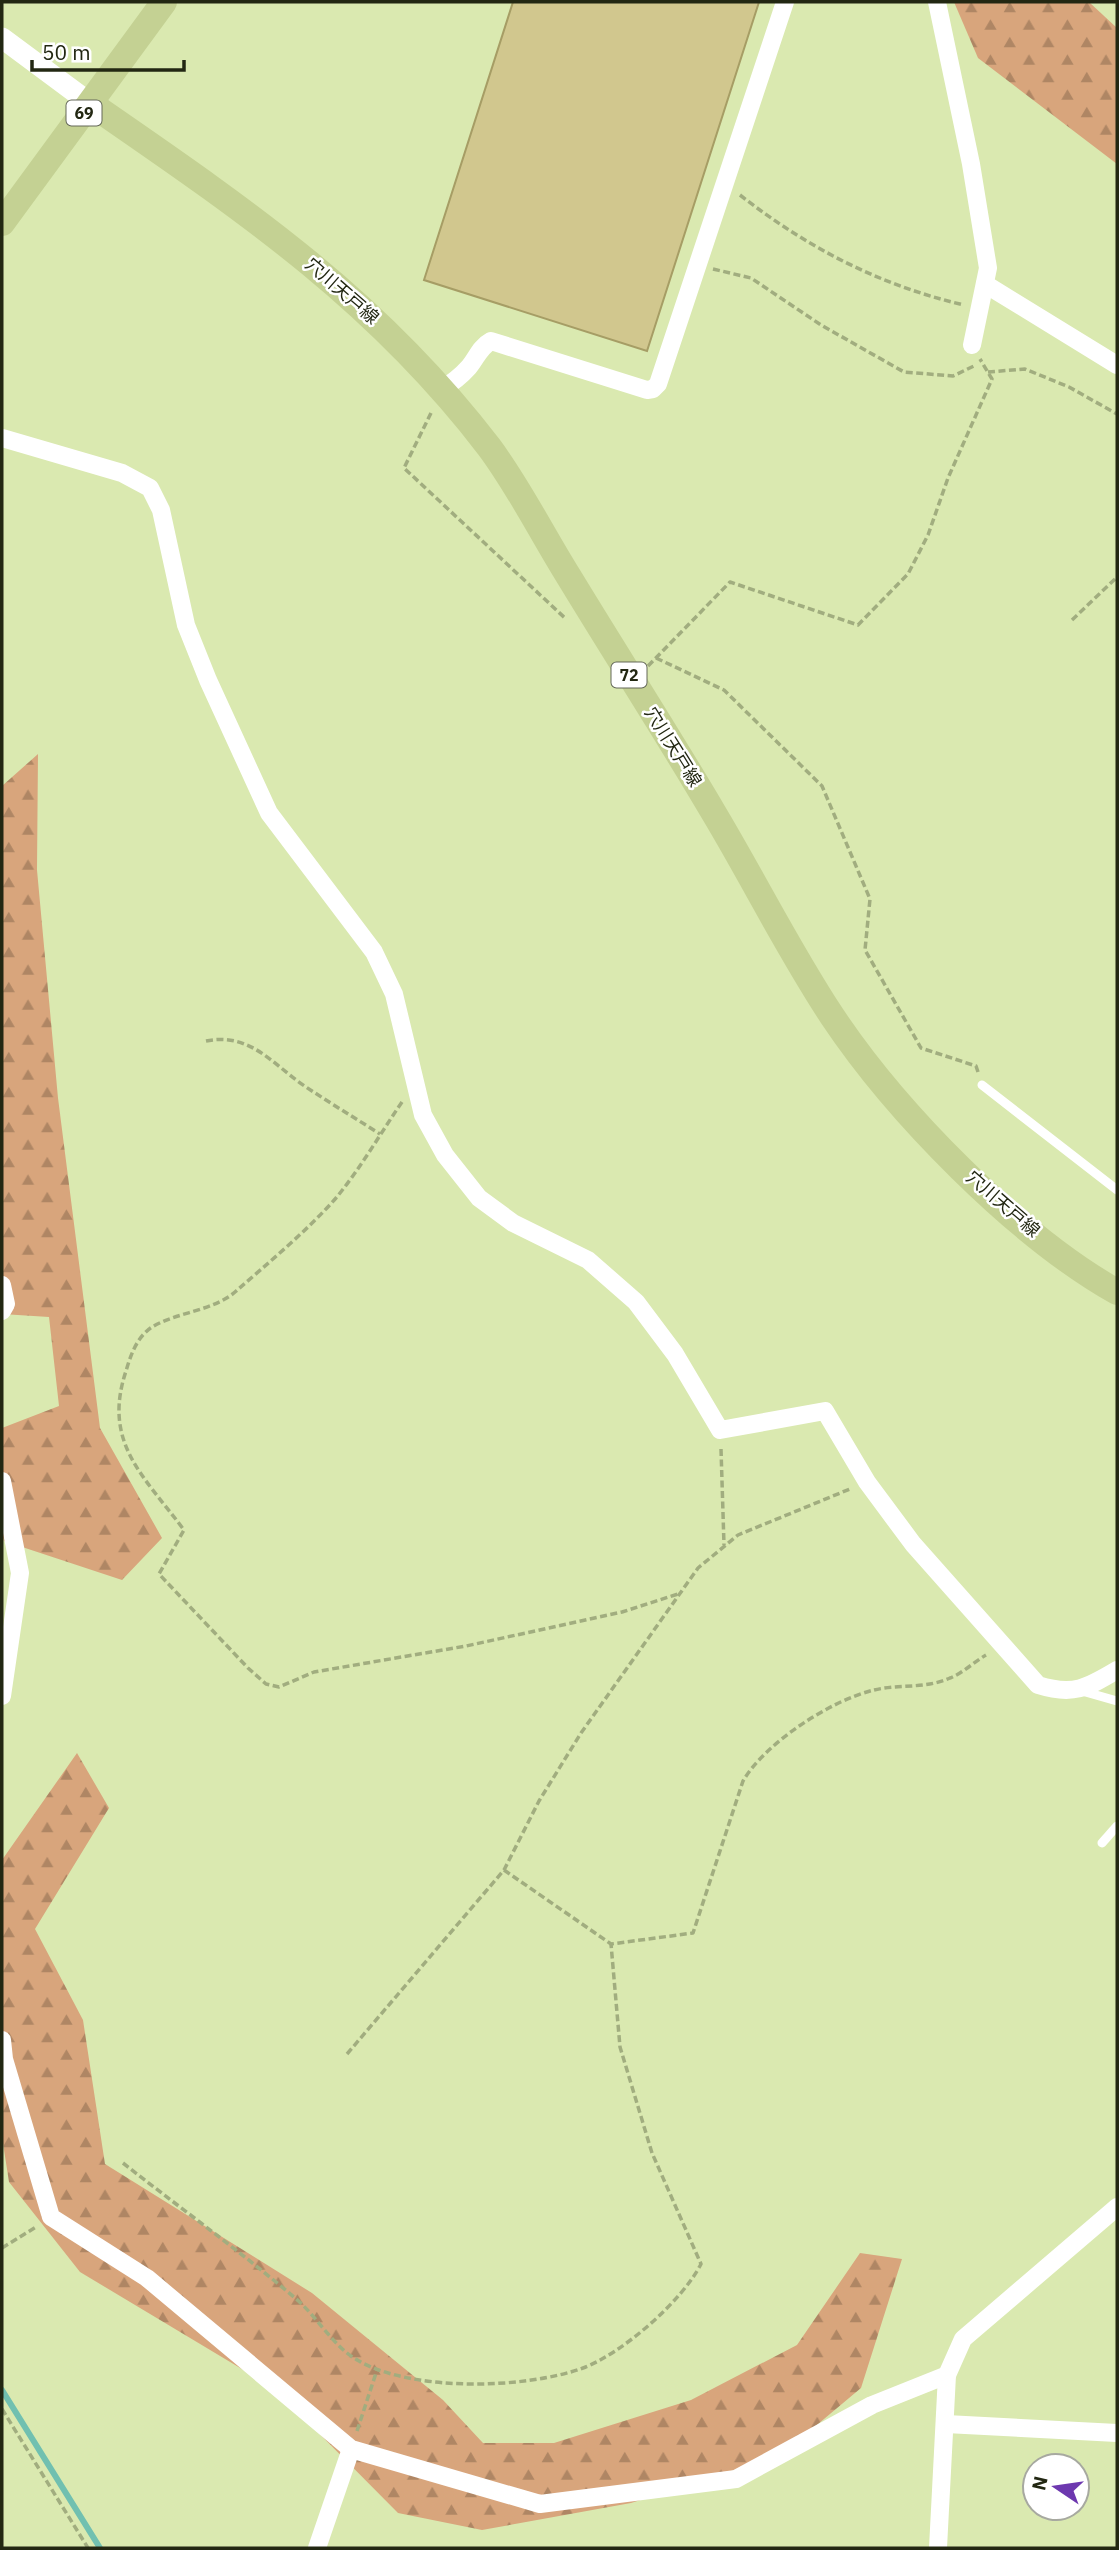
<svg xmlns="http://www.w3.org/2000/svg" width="1119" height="2550" viewBox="0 0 1119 2550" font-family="'IBM Plex Sans','Noto Sans JP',sans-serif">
<defs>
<pattern id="forest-firs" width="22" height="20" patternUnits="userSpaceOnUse" patternTransform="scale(1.75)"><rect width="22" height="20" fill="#d8a57c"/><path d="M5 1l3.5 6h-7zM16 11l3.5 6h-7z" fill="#af8664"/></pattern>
</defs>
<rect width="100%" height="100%" fill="#dae9b0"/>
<g fill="url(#forest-firs)">
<polygon points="954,2 1089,2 1117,28 1117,164 978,58"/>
<polygon points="38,754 37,870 58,1098 100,1428 162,1538 122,1580 4,1541 2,1534 2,1428 59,1406 49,1317 2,1314 2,786"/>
<polygon points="77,1753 109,1808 35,1929 83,2020 105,2164 312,2293 443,2400 483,2443 554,2443 691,2400 797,2345 860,2253 902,2259 861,2388 781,2455 631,2503 482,2530 398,2513 275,2389 80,2272 9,2182 2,2137 2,1860"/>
</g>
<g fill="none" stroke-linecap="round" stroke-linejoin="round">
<polyline stroke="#71c0b0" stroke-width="6" points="2,2390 100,2548"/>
</g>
<polygon fill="#d1c78e" stroke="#a69d65" stroke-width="2" points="513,2 759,2 647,351 424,280"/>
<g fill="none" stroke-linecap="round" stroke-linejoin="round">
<g stroke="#a1ad7f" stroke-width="3.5" stroke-dasharray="7 3.5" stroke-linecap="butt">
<path d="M 740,195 C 808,248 879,285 964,305"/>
<polyline points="713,269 751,278 821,325 904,372 953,376 976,365"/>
<polyline points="988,372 1025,369 1069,387 1117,414"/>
<polyline points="431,413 404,468 566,619"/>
<polyline points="1072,620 1117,577"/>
<polyline points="656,658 724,690 822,786 870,899 865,950 921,1048 976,1066 978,1072"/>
<polyline points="648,666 730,582 858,625 908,574 928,535 948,478 992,379 980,359"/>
<path d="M 206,1041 C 251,1032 273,1065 306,1087 C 330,1103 355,1118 380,1134"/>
<path d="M 402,1102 C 380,1134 360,1169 336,1198 C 308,1230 267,1264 235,1292 C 213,1311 177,1312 152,1327 C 137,1337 131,1354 126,1371 C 102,1443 144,1476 184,1530 L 159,1574 L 248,1668 L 266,1684 L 279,1687 L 314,1672 L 466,1646 L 622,1612 L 678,1594"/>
<polyline points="721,1449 724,1545"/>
<path d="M 504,1870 L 611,1944 L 693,1933 L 743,1781 C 765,1743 831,1700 874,1690 C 899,1684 926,1689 950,1678 C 963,1673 974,1662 986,1655"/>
<polyline points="347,2054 504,1870 539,1801 581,1733 698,1568 738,1535 850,1489"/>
<path d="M 123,2163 C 180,2208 240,2251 295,2298 C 317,2316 334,2348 359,2361 C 414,2392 525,2389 583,2368 C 623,2353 682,2301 701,2264 L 652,2153 L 620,2047 L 611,1944"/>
<polyline points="2,2248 36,2227"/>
<polyline points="2,2409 88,2548"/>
<polyline points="357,2431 377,2370"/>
</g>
<g stroke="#fff" stroke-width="9">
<polyline points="982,1085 1117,1190"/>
<polyline points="1082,1691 1117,1701"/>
<polyline points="1102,1843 1117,1826"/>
</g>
<g stroke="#fff" stroke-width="18">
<polyline points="937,2 971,164 988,268 972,345"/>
<polyline points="985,284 1117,365"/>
<path d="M 442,389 C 452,383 461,376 469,367 C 477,357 480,347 491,341 L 647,390 L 653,389 L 658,384 L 785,2"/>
<path d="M 2,438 L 122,473 L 150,488 L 161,510 L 186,625 L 208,680 L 269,813 L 374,952 L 394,994 L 423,1115 L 445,1155 L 479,1198 L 513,1223 L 588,1260 L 636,1302 L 675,1354 L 720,1430 L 825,1411 L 867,1482 L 913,1544 L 1038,1685 C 1073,1696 1087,1688 1117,1670"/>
<polyline points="2,1285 6,1304 2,1311"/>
<polyline points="2,1481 20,1573 2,1696"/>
<polyline points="2,2040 4,2059 51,2217 147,2278 351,2449 540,2504 736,2479 872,2405 947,2375"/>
<polyline points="946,2424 1117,2433"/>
<polyline points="317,2548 351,2449"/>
<polyline points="938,2548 947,2375 963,2339 1117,2207"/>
</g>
<polyline stroke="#fff" stroke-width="21" points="2,38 91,104"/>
<g stroke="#c4d193" stroke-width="26">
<path d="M 91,104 C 243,209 375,298 489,447 C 519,487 542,534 569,577 C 617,656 668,735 715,815 C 755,882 789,951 832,1016 C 896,1112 1016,1235 1117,1292"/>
<polyline points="2,223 164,2"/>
</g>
</g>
<g text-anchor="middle" stroke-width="5" stroke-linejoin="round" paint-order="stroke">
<g fill="#fff" stroke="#646859" stroke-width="2">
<rect x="66.5" y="100.5" width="35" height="25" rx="5"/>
<rect x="611.5" y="662.5" width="35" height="25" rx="5"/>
</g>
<g font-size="16" font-weight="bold" fill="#222712">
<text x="84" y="119">69</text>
<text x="629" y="681">72</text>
</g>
<g font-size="18" fill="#222712" stroke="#fff">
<text transform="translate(342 291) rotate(41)" y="6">穴川天戸線</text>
<text transform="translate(673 747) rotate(58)" y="6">穴川天戸線</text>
<text transform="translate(1003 1204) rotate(41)" y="6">穴川天戸線</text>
</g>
</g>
<rect width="1119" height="2550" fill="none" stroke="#222712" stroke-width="7"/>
<g transform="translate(1056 2487) rotate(283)"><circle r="33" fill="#ffffff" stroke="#a7a9a0" stroke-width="2"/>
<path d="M0-5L12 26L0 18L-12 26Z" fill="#6d38af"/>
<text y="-10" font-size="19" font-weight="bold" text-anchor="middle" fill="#222712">N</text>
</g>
<path d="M32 60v10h152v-10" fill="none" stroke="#222712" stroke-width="3.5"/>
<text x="42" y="60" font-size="21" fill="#222712" stroke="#ffffff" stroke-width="5" paint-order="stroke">50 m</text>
</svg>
